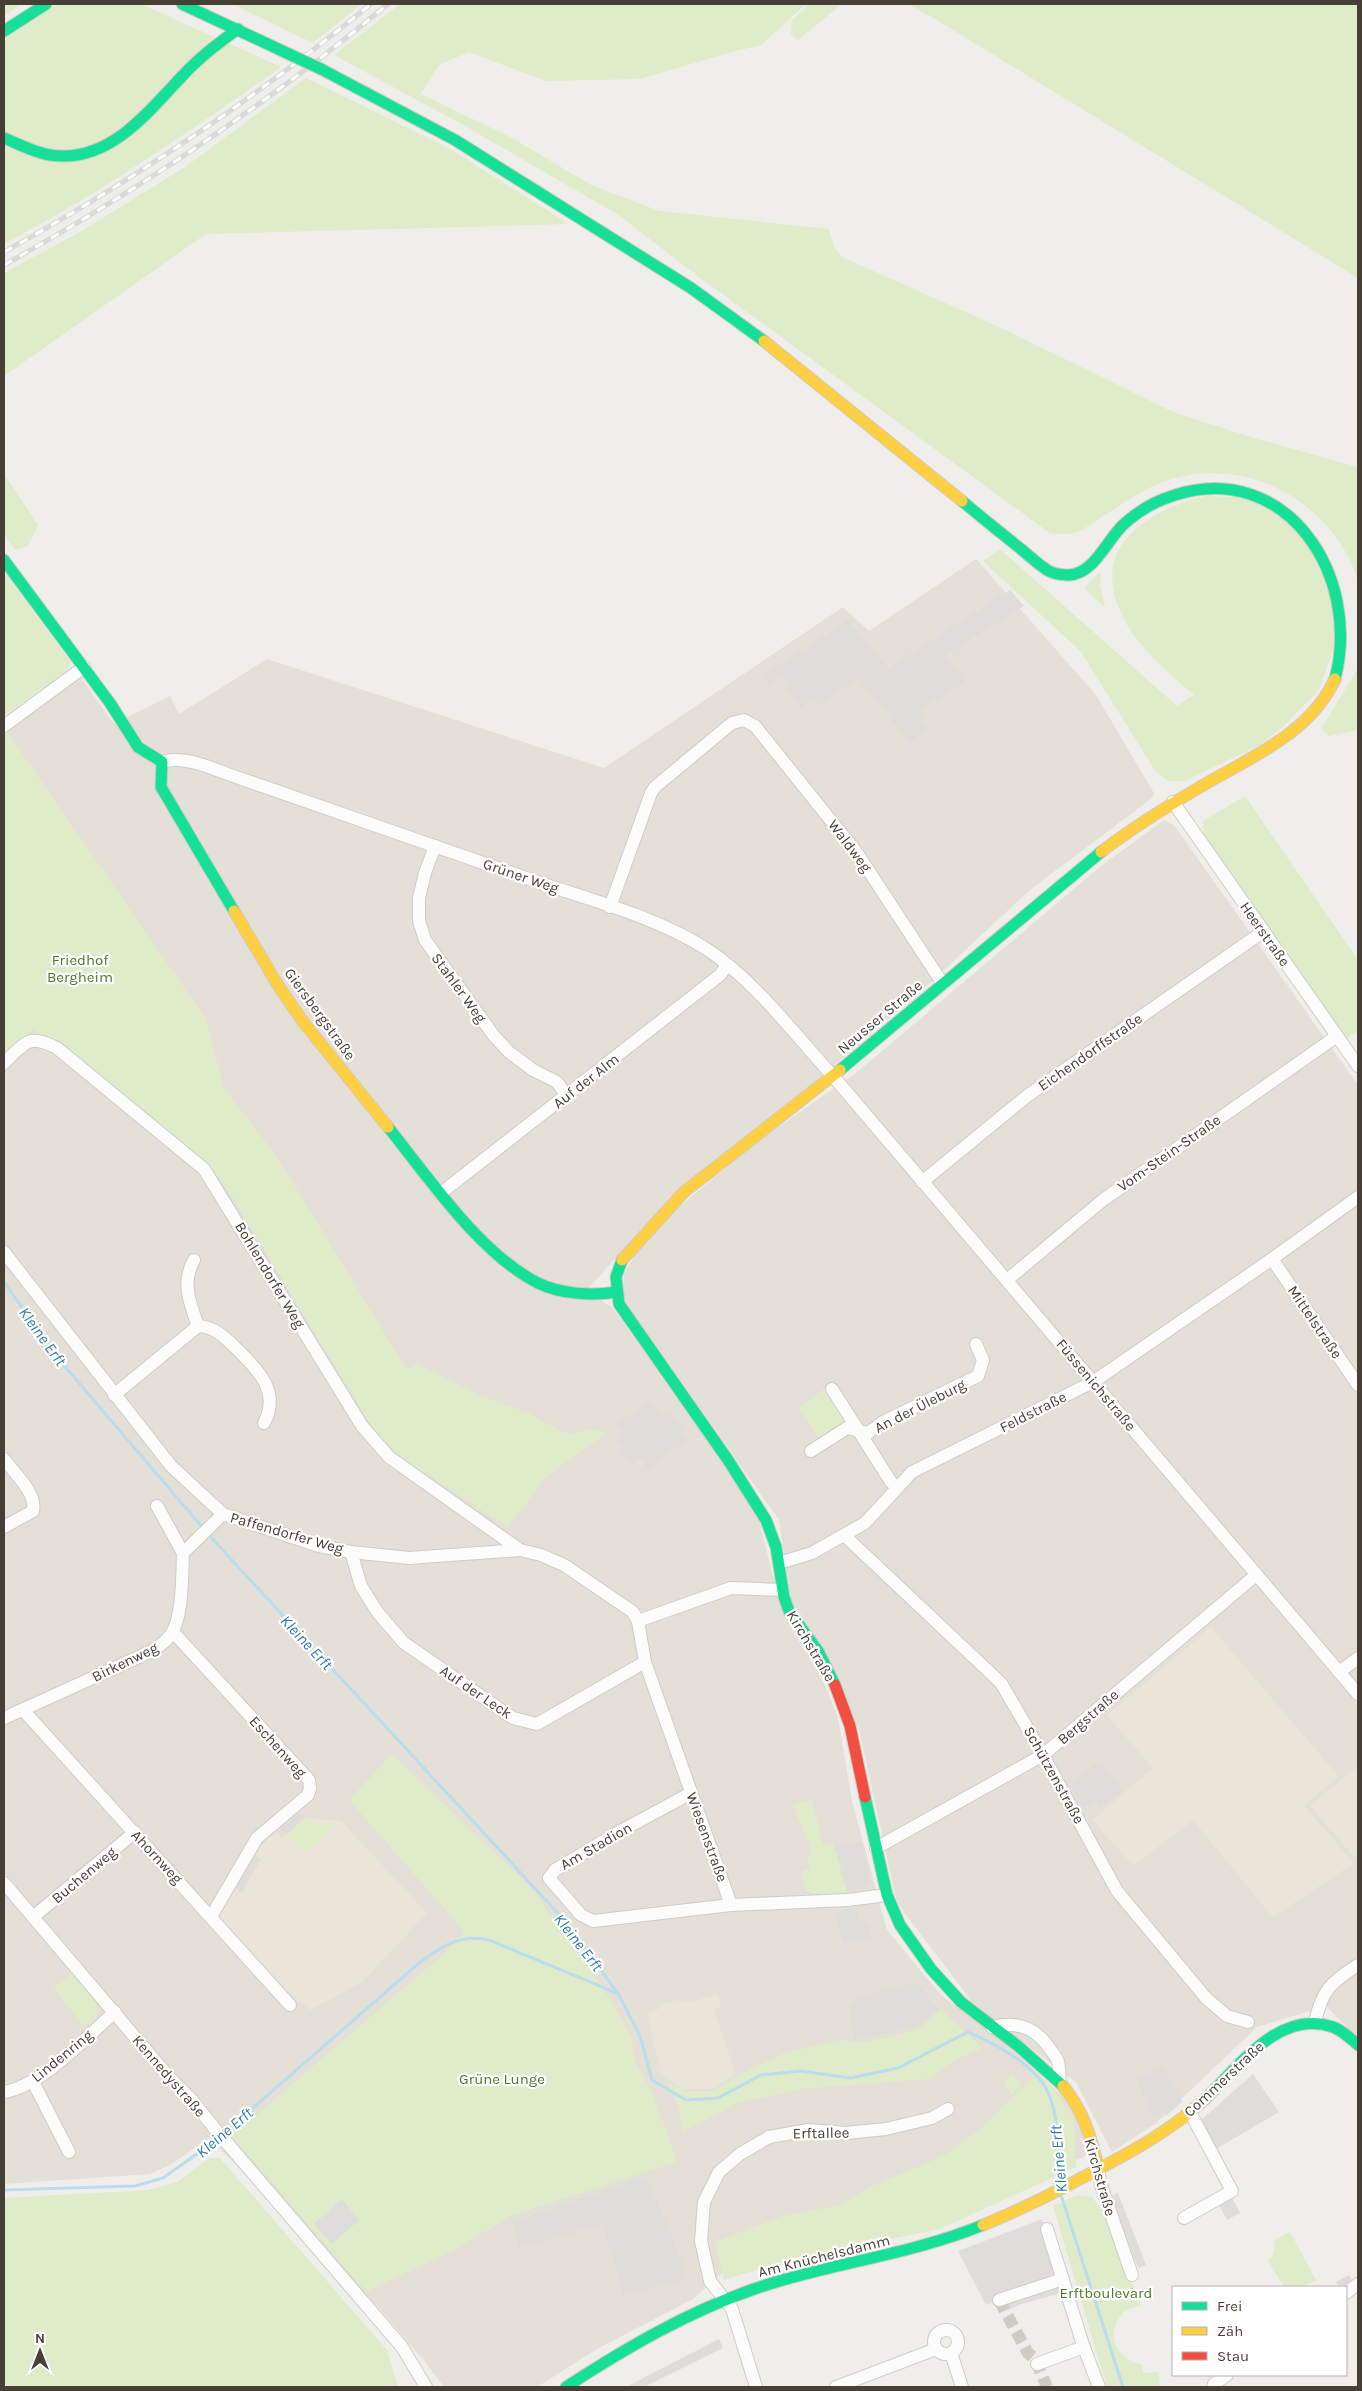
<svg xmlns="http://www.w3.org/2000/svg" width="1362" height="2391" viewBox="0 0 1362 2391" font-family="Karla,sans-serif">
<rect width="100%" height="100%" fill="#f0eeea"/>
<g fill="#e4dfd7">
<polygon points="976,559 1096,695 1154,793 1152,798 1031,889 930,983 632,1240 583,1294 596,1297 613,1308 757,1511 772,1573 815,1661 838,1718 852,1801 887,1930 941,1995 1005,2043 1075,2108 1090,2154 933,2223 795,2251 722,2273 693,2299 597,2349 537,2387 444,2387 425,2362 377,2306 209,2138 170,2165 150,2174 4,2184 4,725 79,675 114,724 170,696 179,714 267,659 604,768 843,607 869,631"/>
<polygon points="1164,820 1174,825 1358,1085 1358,2038 1326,2006 1257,2027 1156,2123 1112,2152 1076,2082 977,2008 897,1903 859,1729 792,1605 779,1520 623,1299 624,1274 648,1233 754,1144 856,1073 1101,866"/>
</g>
<g fill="#ebe5d9">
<polygon points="1211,1627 1338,1776 1304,1806 1354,1863 1273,1917 1193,1820 1133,1866 1093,1820 1153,1768 1107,1715"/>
<polygon points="1358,1766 1358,1854 1354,1857 1310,1806"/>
<polygon points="304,1818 341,1821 427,1913 362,1982 310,2010 257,1963 218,1915 259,1847 276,1832 282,1838"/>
<polygon points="718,1994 721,2007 714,2010 736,2074 712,2089 681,2089 661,2073 647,2013 659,2009 658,2006 678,2000 690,2002"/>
</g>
<g fill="#e0ebca">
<polygon points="4,4 22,4 4,16"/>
<path d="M 55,4 L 141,4 L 281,67 C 192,130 100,193 4,244 L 4,38 Z"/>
<polygon points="232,4 362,4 313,43"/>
<path d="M 400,4 L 806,4 L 760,46 L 739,50 L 640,79 L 546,81 L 469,52 L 439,65 L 421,94 L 514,139 L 591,185 L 659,211 L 829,229 L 834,247 L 842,257 L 1006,330 L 1173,412 L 1254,438 L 1358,467 L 1358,580 C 1332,501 1246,454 1166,481 C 1142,489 1121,505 1099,519 C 1092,523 1084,530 1077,532 C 1068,535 1059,534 1050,533 L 699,277 L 617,214 L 465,126 L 334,55 Z"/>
<polygon points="809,4 842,4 798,40 791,35 792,20"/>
<polygon points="908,4 1358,4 1358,278 935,19"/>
<polygon points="306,78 447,147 569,224 206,234 4,376 4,273 80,232 185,167"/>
<polygon points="4,474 38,525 28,546 15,550 4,535"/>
<path d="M 1205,496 L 1236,497 L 1266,506 L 1293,521 L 1319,557 L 1330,582 L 1337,608 L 1334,649 L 1318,691 L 1286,724 L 1260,745 L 1185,781 L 1168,781 L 1156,772 L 1081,652 L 983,561 L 1000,549 L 1177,706 L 1194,695 C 1175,678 1155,662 1139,642 C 1130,632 1123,618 1118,606 C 1093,542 1153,509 1205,496 Z"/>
<polygon points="4,572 70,661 68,670 4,716"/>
<polygon points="1099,573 1101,574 1100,584 1105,608 1084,588"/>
<polygon points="1358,668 1358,730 1329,736 1321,729"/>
<polygon points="6,730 206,1019 224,1088 278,1158 407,1370 417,1364 479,1395 529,1413 560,1431 571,1434 591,1429 608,1432 546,1477 508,1528 401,1457 375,1432 231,1195 214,1172 34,1029 4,1054 4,732"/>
<polygon points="1245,796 1358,960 1358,1031 1345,1040 1204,838 1203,821"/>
<polygon points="825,1388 847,1420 846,1424 821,1441 799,1408"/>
<polygon points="392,1754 530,1887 611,2000 632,2038 635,2063 652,2091 677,2162 511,2216 455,2250 366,2292 232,2136 442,1955 464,1931 349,1800"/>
<polygon points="812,1800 823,1845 833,1843 847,1892 827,1895 807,1892 800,1872 810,1868 807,1859 811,1853 810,1846 792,1805"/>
<polygon points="304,1818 315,1824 337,1823 305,1855 287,1834"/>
<path d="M 71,1974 C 79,1983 104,2005 96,2017 C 94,2021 88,2024 84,2027 L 53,1988 Z"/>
<polygon points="941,2009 982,2048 952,2062 930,2079 801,2089 738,2103 683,2132 678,2106 668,2081 682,2091 713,2091 739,2075 785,2053 840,2040 864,2042 898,2035 920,2028"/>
<polygon points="1013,2073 1021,2085 1011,2095 1004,2081"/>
<polygon points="1036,2075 1052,2087 1074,2118 1076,2167 940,2229 798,2257 724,2280 715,2242 782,2216 840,2205 870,2187 945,2155 980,2129"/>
<polygon points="210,2158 220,2158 387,2350 398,2387 4,2387 4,2198 149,2190 177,2182"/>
<path d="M 1077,2195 L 1092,2197 L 1101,2209 L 1141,2305 C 1136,2307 1126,2309 1123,2313 C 1104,2335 1116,2359 1143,2365 L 1143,2373 L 1159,2372 L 1160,2387 L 1107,2387 L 1053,2206 Z"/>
<polygon points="1290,2232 1316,2280 1304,2287 1284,2287 1268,2261 1274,2254 1275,2240"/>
</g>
<g fill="#dfddda">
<polygon points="1010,590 1024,606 946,655 965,682 917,711 929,729 909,742 859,678 818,705 813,699 800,708 781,677 768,685 763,676 848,620 888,668"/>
<polygon points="650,1401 661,1416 668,1411 688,1439 647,1468 641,1458 632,1465 616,1441 624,1436 616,1425"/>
<polygon points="1100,1761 1123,1790 1100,1808 1095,1801 1082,1809 1070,1785"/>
<polygon points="299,1813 304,1818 287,1834 281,1829"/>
<polygon points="862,1841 871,1884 847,1892 835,1848"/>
<polygon points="254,1855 261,1859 242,1892 233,1888"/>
<polygon points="842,1909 857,1909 859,1919 862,1919 870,1928 871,1940 843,1942 837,1915 842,1914"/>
<polygon points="916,1983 939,2009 918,2025 855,2040 849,2012 858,1997 902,1985"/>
<polygon points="1163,2066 1182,2102 1166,2116 1163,2111 1154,2116 1136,2079"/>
<polygon points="1253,2074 1279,2112 1216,2149 1200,2121"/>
<polygon points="647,2176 688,2278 624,2296 603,2224 519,2248 512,2222"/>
<polygon points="1118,2193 1146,2265 1138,2268 1110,2196"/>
<polygon points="1232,2197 1240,2213 1227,2220 1219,2205"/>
<polygon points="342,2199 359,2220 332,2244 314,2224"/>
<polygon points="1042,2219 1065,2292 1021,2304 1007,2311 1001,2299 986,2305 958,2251"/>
<polygon points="1349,2275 1353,2282 1339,2287 1336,2282"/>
<polygon points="719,2339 723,2348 644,2387 626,2387"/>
</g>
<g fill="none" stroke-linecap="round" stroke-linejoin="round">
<g stroke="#b9ddee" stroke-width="3">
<polyline points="4,1282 61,1362 203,1528"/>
<path d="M 207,1533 L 566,1922 L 619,1995 L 640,2036 L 652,2080 L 686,2100 L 718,2098 L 761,2075 L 800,2071 L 851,2078 L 898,2068 L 968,2032 C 994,2044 1023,2058 1042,2082 C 1054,2098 1057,2126 1059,2145 C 1060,2158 1057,2171 1059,2184"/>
<path d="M 222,2135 L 418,1964 C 440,1947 461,1933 489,1940 L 619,1994"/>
<polyline points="4,2190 135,2186 163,2178 218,2139"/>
<polyline points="1061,2195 1123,2387"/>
</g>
<polyline stroke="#cecbc6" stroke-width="12" stroke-dasharray="12 6" stroke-linecap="butt" points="999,2300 1028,2353 1035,2359 1047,2387"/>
<defs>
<g id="street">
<polyline points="4,726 84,667"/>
<path d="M 162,762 C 185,754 217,771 239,778 C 337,812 434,846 532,880 C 590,900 655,916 708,950 C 754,980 795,1035 833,1076 L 1358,1694"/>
<polyline points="1173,802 1358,1066"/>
<polyline points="435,846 425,873 419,898 419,921 425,940 494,1036 509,1052 533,1070 557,1082 567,1096"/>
<polyline points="610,907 651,793 655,787 732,723 744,720 755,726 857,853 943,984"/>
<path d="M 4,1063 C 26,1043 27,1033 57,1048 L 204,1169 L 362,1426 L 389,1457 L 520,1550"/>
<polyline points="922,1182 1027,1096 1264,931"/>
<polyline points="441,1193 720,975 727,965"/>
<polyline points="4,1252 171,1466 223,1514 319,1546 351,1552 409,1558 520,1550 541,1555 564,1565 633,1612 638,1621 645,1662 731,1905"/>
<polyline points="1272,1259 1358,1385"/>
<polyline points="1007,1280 1103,1200 1337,1036"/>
<path d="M 198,1326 C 217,1327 226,1339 240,1352 C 260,1372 280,1393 264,1423"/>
<polyline points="832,1389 891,1482 897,1487"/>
<path d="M 114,1395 L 198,1326 C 190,1304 181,1282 194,1260"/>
<polyline points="811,1451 847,1428 868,1433 883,1422 978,1376 983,1360 976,1344"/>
<path d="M 4,1459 C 14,1473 37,1493 33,1511 L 4,1527"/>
<polyline points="157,1506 183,1553"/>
<polyline points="845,1536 1001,1683 1043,1755 1117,1891 1206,1998 1227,2016 1248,2022"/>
<polyline points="351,1552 361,1586 378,1613 404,1643 513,1718 537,1724 645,1662"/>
<polyline points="779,1563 812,1553 865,1523 912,1472 1093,1382 1272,1259 1358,1197"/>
<polyline points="638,1621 731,1588 782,1590"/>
<polyline points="173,1632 309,1780 310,1788 308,1795 257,1838 212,1915"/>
<polyline points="1339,1672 1358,1658"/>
<polyline points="23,1710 290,2005"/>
<path d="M 4,1718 L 152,1651 C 160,1646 167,1641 172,1633 C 183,1614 182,1575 183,1553 L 223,1514"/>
<polyline points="691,1793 619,1832 555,1870 549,1878 581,1915 593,1921 731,1905 847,1900 887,1895"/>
<polyline points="876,1848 1043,1755 1256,1575"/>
<polyline points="4,1883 168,2076 192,2100 215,2129 402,2347 426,2387"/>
<polyline points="33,1917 135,1832"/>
<path d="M 1315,2022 C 1322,1990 1331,1982 1358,1965"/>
<path d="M 992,2027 C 1016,2021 1036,2027 1050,2049 C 1053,2053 1057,2058 1058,2062 C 1060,2068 1059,2076 1060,2082"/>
<polyline points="33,2082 69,2152"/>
<path d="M 4,2092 C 42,2086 86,2037 115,2012"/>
<polyline points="1098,2170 1101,2185 1132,2275"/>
<polyline points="1184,2218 1232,2191 1190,2112"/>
<polyline points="1047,2229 1083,2345 1099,2387"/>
<polyline points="1346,2293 1358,2284"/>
<polyline points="999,2300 1063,2279"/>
<circle cx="946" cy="2342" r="12"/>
<polyline points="951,2353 962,2387"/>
<polyline points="1037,2364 1084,2347"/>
<polyline points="756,2387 732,2309 710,2281 701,2241 704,2202 719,2172 740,2154 769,2137 808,2130 846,2133 886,2129 932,2118 948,2109"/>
<polyline points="836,2387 936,2349"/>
<polyline points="1213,2387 1214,2384 1227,2375"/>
</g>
<g id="fast">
<polyline points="182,4 291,55"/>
<polyline points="4,31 46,4"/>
<polyline points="321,69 455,140 691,288 764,341"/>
<path d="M 4,138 C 23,146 41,156 62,156 C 118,157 155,103 190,68 C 205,53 221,41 238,29"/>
<path d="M 962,501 C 981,517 1001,533 1021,549 C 1029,556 1038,564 1047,570 C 1053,574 1062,575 1069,575 C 1094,574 1107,540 1123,525 C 1138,511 1155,501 1175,495 C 1286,460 1362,575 1335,679"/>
<polyline points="4,560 110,703 138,747 162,762 161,787 234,911"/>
<polyline points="840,1070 1101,852"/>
<path d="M 388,1127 C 428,1177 480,1254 538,1283 C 560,1294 592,1296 616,1292"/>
<polyline points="622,1260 616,1277 619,1304 728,1460 766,1520 776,1547 784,1597 789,1611 818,1651 835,1685"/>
<polyline points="865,1797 887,1895 900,1925 931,1969 961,2002 1018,2046 1063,2086"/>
<path d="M 1204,2100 C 1238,2068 1279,2008 1333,2027 C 1342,2030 1351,2039 1358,2045"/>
<path d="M 566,2387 C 626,2348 689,2311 757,2288 C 831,2263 910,2255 983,2225"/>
</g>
<g id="slow">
<polyline points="764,341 962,501"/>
<path d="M 1101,852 C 1132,828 1166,807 1200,787 C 1249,758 1310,734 1335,679"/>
<polyline points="234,911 279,987 304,1023 388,1127"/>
<polyline points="622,1260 684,1192 840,1070"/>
<path d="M 1063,2086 C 1082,2109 1093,2140 1098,2170"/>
<path d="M 983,2225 C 1020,2210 1056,2192 1091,2173 C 1131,2152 1170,2131 1204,2100"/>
</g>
<polyline id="jam" points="835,1685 850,1726 865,1797"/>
</defs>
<use href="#street" stroke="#ceccc7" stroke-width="14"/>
<use href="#fast" stroke="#d0cbc1" stroke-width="13"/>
<use href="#slow" stroke="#d0cbc1" stroke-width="13"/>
<use href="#jam" stroke="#d0cbc1" stroke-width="13"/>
<use href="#street" stroke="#fdfcfc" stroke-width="12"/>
<use href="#fast" stroke="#16e098" stroke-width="11"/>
<use href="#slow" stroke="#ffcf43" stroke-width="11"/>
<use href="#jam" stroke="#f24e42" stroke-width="11"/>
<defs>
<g id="rail">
<path d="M 4,252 C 134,180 256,98 371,4"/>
<path d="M 4,265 C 139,190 269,103 388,4"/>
</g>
</defs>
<use href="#rail" stroke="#d9d9d8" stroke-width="5"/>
<use href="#rail" stroke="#fff" stroke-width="3" stroke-dasharray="9" stroke-linecap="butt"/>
<defs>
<polyline id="fast-bridge" points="291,55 321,69"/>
</defs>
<use href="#fast-bridge" stroke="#d0cbc1" stroke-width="13" stroke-linecap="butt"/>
<use href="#fast-bridge" stroke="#16e098" stroke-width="11"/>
</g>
<g text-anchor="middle" stroke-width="4.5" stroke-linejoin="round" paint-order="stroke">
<g font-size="15" fill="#463f36" stroke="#fff">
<text transform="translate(850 846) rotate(53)" y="5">Waldweg</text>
<text transform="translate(521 876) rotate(19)" y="5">Grüner Weg</text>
<text transform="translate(1265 934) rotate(55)" y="5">Heerstraße</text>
<text transform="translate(459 988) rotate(54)" y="5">Stahler Weg</text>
<text transform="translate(320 1014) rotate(54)" y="5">Giersbergstraße</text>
<text transform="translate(880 1017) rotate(-40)" y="5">Neusser Straße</text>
<text transform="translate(1090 1052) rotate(-35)" y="5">Eichendorffstraße</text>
<text transform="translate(586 1081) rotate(-38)" y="5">Auf der Alm</text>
<text transform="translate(1169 1153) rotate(-35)" y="5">Vom-Stein-Straße</text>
<text transform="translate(270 1275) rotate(59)" y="5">Bohlendorfer Weg</text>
<text transform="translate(1315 1322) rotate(56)" y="5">Mittelstraße</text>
<text transform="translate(1096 1385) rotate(50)" y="5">Füssenichstraße</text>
<text transform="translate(920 1406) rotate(-27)" y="5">An der Üleburg</text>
<text transform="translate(1033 1412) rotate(-27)" y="5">Feldstraße</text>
<text transform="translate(287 1533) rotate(16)" y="5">Paffendorfer Weg</text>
<text transform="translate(811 1646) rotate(59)" y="5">Kirchstraße</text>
<text transform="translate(125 1662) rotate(-26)" y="5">Birkenweg</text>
<text transform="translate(476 1692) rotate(34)" y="5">Auf der Leck</text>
<text transform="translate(1088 1717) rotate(-41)" y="5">Bergstraße</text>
<text transform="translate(278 1747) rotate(48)" y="5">Eschenweg</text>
<text transform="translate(1054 1775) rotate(61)" y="5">Schützenstraße</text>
<text transform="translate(707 1837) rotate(70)" y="5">Wiesenstraße</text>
<text transform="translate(596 1846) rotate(-30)" y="5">Am Stadion</text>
<text transform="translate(157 1857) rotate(47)" y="5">Ahornweg</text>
<text transform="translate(84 1875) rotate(-40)" y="5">Buchenweg</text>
<text transform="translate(62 2056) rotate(-39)" y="5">Lindenring</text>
<text transform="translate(169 2076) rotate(49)" y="5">Kennedystraße</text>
<text transform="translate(1224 2079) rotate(-43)" y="5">Commerstraße</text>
<text transform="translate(821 2133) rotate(-1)" y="5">Erftallee</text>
<text transform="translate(1100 2177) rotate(74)" y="5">Kirchstraße</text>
<text transform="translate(824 2256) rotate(-14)" y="5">Am Knüchelsdamm</text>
</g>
<g font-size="15" fill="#4c7829" stroke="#fff">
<text x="80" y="965">Friedhof<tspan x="80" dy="17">Bergheim</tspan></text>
<text x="502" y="2084">Grüne Lunge</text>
<text x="1106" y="2298">Erftboulevard</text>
</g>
<g font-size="16" font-style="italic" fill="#2d7daa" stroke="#fff">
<text transform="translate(43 1336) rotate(54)" y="6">Kleine Erft</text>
<text transform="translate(307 1642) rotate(47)" y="6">Kleine Erft</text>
<text transform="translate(579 1942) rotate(52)" y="6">Kleine Erft</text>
<text transform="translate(224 2132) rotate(-40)" y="6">Kleine Erft</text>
<text transform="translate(1058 2159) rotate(-95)" y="6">Kleine Erft</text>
</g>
</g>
<rect width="1362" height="2391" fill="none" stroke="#463f36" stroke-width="10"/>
<rect x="1172" y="2286" width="175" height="90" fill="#ffffff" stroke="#b5b2af"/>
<rect x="1182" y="2302" width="25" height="8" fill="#16e098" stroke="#b5b2af"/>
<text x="1217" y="2311" font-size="15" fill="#463f36">Frei</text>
<rect x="1182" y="2327" width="25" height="8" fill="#ffcf43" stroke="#b5b2af"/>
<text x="1217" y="2336" font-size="15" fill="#463f36">Zäh</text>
<rect x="1182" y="2352" width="25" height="8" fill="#f24e42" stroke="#b5b2af"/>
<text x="1217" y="2361" font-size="15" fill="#463f36">Stau</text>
<g transform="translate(40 2351)" stroke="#ffffff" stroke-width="4" paint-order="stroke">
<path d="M0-4L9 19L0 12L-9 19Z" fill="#463f36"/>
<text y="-8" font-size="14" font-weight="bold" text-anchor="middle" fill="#463f36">N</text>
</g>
</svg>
